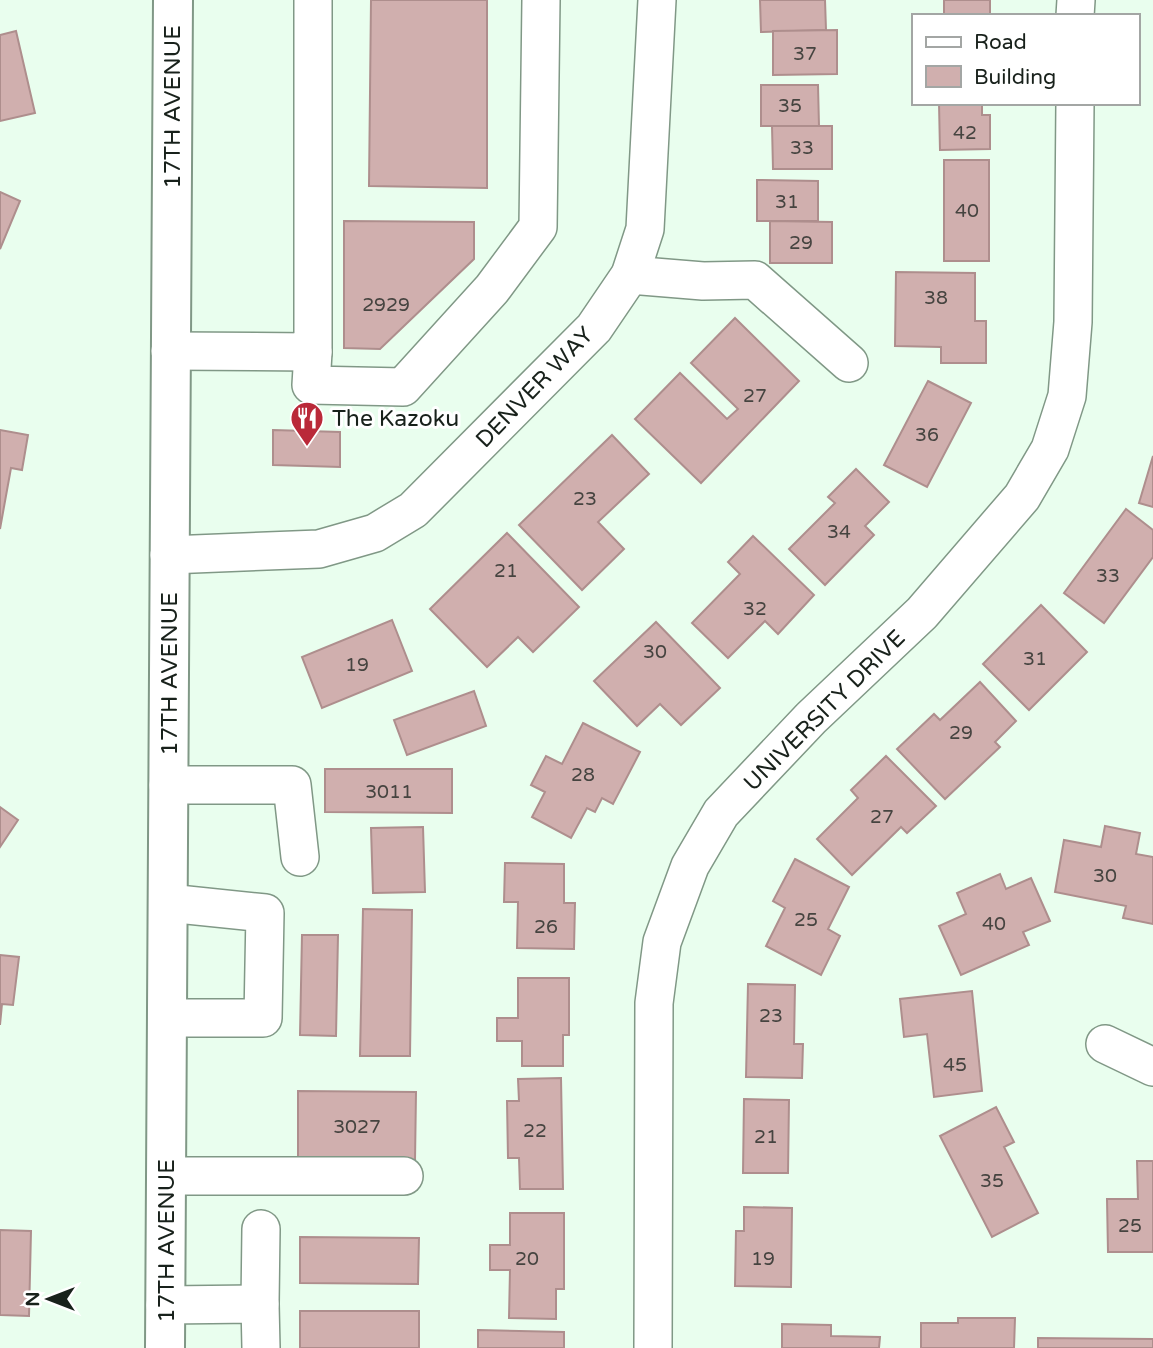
<svg xmlns="http://www.w3.org/2000/svg" width="1153" height="1348" viewBox="0 0 1153 1348" font-family="'Varela Round',sans-serif">
<rect width="100%" height="100%" fill="#e9feee"/>
<g fill="#d0afae" stroke="#ae8e8d" stroke-width="2">
<polygon points="371,0 487,0 487,188 369,186"/>
<polygon points="760,0 825,0 826,30 761,32"/>
<rect x="944" y="0" width="46" height="16"/>
<polygon points="837,30 837,74 773,75 773,31"/>
<polygon points="16,31 35,113 0,121 0,35"/>
<polygon points="761,85 818,85 819,126 761,126"/>
<polygon points="939,103 982,103 982,115 990,115 990,149 940,150"/>
<polygon points="772,126 832,126 832,169 773,169"/>
<rect x="944" y="160" width="45" height="101"/>
<polygon points="757,180 818,181 818,221 757,221"/>
<polygon points="0,192 20,201 0,249"/>
<polygon points="344,221 474,222 474,259 380,349 344,348"/>
<polygon points="770,221 832,222 832,263 770,263"/>
<polygon points="896,272 975,273 975,321 986,321 986,363 941,363 941,347 895,346"/>
<polygon points="735,318 799,381 701,483 635,419 680,373 727,419 738,409 691,363"/>
<polygon points="928,381 971,403 927,487 884,465"/>
<polygon points="0,430 28,435 22,470 11,468 0,529"/>
<polygon points="273,430 340,432 340,467 273,465"/>
<polygon points="612,435 649,474 598,522 624,549 582,590 519,525"/>
<polygon points="1153,456 1153,507 1139,503"/>
<polygon points="856,469 889,502 865,526 874,535 825,585 789,549 835,503 828,497"/>
<polygon points="1126,509 1153,530 1153,557 1104,623 1064,593"/>
<polygon points="507,533 579,607 533,652 518,637 487,667 430,609"/>
<polygon points="753,536 814,595 778,634 765,621 728,658 692,623 740,574 728,562"/>
<polygon points="1041,605 1087,652 1029,710 983,664"/>
<polygon points="392,620 412,671 322,708 302,657"/>
<polygon points="656,622 720,688 681,725 660,704 637,726 594,681"/>
<polygon points="980,682 1016,721 995,742 1000,747 945,799 897,749 934,714 940,720"/>
<polygon points="474,691 486,726 407,755 394,720"/>
<polygon points="583,723 640,752 613,804 602,798 595,812 587,808 571,838 532,817 545,792 531,785 546,756 562,764"/>
<polygon points="886,756 936,806 907,833 901,827 852,875 817,839 858,798 851,790"/>
<polygon points="325,769 452,769 452,813 325,812"/>
<polygon points="0,807 18,820 0,847"/>
<polygon points="1105,826 1140,833 1136,854 1153,857 1153,924 1123,918 1126,906 1055,892 1064,840 1101,847"/>
<polygon points="423,827 425,892 373,893 371,828"/>
<polygon points="795,859 849,887 828,929 840,936 821,975 766,946 785,908 773,901"/>
<polygon points="505,863 564,864 564,903 575,903 574,949 517,948 518,902 504,902"/>
<polygon points="1000,874 1006,889 1031,878 1050,921 1023,932 1029,945 961,975 939,926 966,914 957,893"/>
<polygon points="363,909 412,910 410,1056 360,1056"/>
<polygon points="302,935 338,935 336,1036 300,1035"/>
<polygon points="0,955 19,957 13,1005 2,1004 0,1025"/>
<polygon points="518,978 569,978 569,1035 563,1035 563,1066 522,1066 522,1041 497,1041 497,1018 518,1018"/>
<polygon points="748,984 795,985 794,1044 803,1044 802,1078 746,1077"/>
<polygon points="972,991 982,1091 934,1097 927,1034 904,1037 900,999"/>
<polygon points="561,1078 563,1189 520,1189 519,1158 508,1158 507,1101 519,1101 518,1079"/>
<polygon points="298,1091 416,1092 415,1161 298,1161"/>
<polygon points="744,1099 789,1100 788,1173 743,1173"/>
<polygon points="996,1107 1014,1142 1004,1147 1038,1213 992,1237 940,1136"/>
<polygon points="1137,1161 1153,1161 1153,1252 1108,1252 1107,1199 1138,1199"/>
<polygon points="744,1207 792,1208 791,1287 735,1286 736,1231 744,1231"/>
<polygon points="510,1213 564,1213 564,1289 556,1289 556,1319 509,1318 510,1270 490,1270 490,1245 510,1245"/>
<polygon points="0,1230 31,1231 29,1316 0,1315"/>
<polygon points="300,1237 419,1238 418,1284 300,1283"/>
<rect x="300" y="1311" width="119" height="37"/>
<polygon points="958,1318 1015,1318 1014,1348 921,1348 921,1323 958,1323"/>
<polygon points="782,1324 831,1325 831,1336 880,1337 879,1348 782,1348"/>
<polygon points="478,1330 564,1332 564,1348 478,1348"/>
<polygon points="1038,1338 1153,1339 1153,1348 1038,1348"/>
</g>
<g fill="none" stroke-linecap="round" stroke-linejoin="round">
<defs>
<g id="minor">
<polyline points="1075,16 1076,0"/>
<polyline points="630,275 703,281 755,280 849,363"/>
<polyline points="170,351 313,352 313,0"/>
<polyline points="313,352 311,385 403,387 492,289 538,227 541,0"/>
<polyline points="169,555 319,549 375,533 413,510 594,328 630,275 645,229 657,0"/>
<polyline points="168,785 292,785 300,857"/>
<polyline points="167,1018 263,1018 265,913 168,903"/>
<polyline points="1105,1044 1153,1067"/>
<polyline points="166,1176 404,1176"/>
<polyline points="260,1304 261,1229"/>
<polyline points="165,1305 260,1304 261,1348"/>
<polyline points="653,1348 654,1003 662,942 690,866 721,813 811,718 922,613 1022,497 1050,449 1067,396 1073,322 1075,103"/>
</g>
<polyline id="major" points="165,1348 173,0"/>
</defs>
<use href="#minor" stroke="#809886" stroke-width="40"/>
<use href="#major" stroke="#809886" stroke-width="42"/>
<use href="#minor" stroke="#fff" stroke-width="37"/>
<use href="#major" stroke="#fff" stroke-width="38"/>
</g>
<defs>
<symbol id="restaurant-pin" viewBox="-11 -11 22 30"><path d="M0 17L-7.5 6A9.5 9.5 0 1 1 7.5 6Z" fill="#ba2939" stroke="#fff"/><path d="M-5-6h1v4h1v-4h1v4h1v-4h1v5L-1.5 .5V6h-2V.5L-5-1ZM5-6V6H3V1.5H1.5Q1.5-4 5-6Z" fill="#fff"/></symbol>
</defs>
<g fill-rule="evenodd">
<use href="#restaurant-pin" x="288" y="399" width="38" height="52"/>
</g>
<g text-anchor="middle" stroke-width="6" stroke-linejoin="round" paint-order="stroke">
<g font-size="19" fill="#464440">
<text x="805" y="60">37</text>
<text x="790" y="112">35</text>
<text x="965" y="139">42</text>
<text x="802" y="154">33</text>
<text x="787" y="208">31</text>
<text x="967" y="217">40</text>
<text x="801" y="249">29</text>
<text x="936" y="304">38</text>
<text x="386" y="311">2929</text>
<text x="755" y="402">27</text>
<text x="927" y="441">36</text>
<text x="585" y="505">23</text>
<text x="839" y="538">34</text>
<text x="506" y="577">21</text>
<text x="1108" y="582">33</text>
<text x="755" y="615">32</text>
<text x="655" y="658">30</text>
<text x="1035" y="665">31</text>
<text x="357" y="671">19</text>
<text x="961" y="739">29</text>
<text x="583" y="781">28</text>
<text x="389" y="798">3011</text>
<text x="882" y="823">27</text>
<text x="1105" y="882">30</text>
<text x="806" y="926">25</text>
<text x="994" y="930">40</text>
<text x="546" y="933">26</text>
<text x="771" y="1022">23</text>
<text x="955" y="1071">45</text>
<text x="357" y="1133">3027</text>
<text x="535" y="1137">22</text>
<text x="766" y="1143">21</text>
<text x="992" y="1187">35</text>
<text x="1130" y="1232">25</text>
<text x="527" y="1265">20</text>
<text x="763" y="1265">19</text>
</g>
<g font-size="23" fill="#18211b" stroke="#fff">
<text transform="translate(172 107) rotate(-90)" y="8">17TH AVENUE</text>
<text transform="translate(534 387) rotate(-46)" y="8">DENVER WAY</text>
<text transform="translate(169 674) rotate(-90)" y="8">17TH AVENUE</text>
<text transform="translate(824 710) rotate(-45)" y="8">UNIVERSITY DRIVE</text>
<text transform="translate(166 1241) rotate(-90)" y="8">17TH AVENUE</text>
</g>
<g font-size="23" fill="#18211b" stroke="#fff" text-anchor="start">
<text x="332" y="426">The Kazoku</text>
</g>
</g>
<rect x="912" y="14" width="228" height="91" fill="#ffffff" stroke="#a3a6a4" stroke-width="2"/>
<rect x="926" y="37" width="35" height="10" fill="#ffffff" stroke="#a3a6a4" stroke-width="2"/>
<text x="974" y="49" font-size="21" fill="#18211b">Road</text>
<rect x="926" y="66" width="35" height="21" fill="#d0afae" stroke="#a3a6a4" stroke-width="2"/>
<text x="974" y="84" font-size="21" fill="#18211b">Building</text>
<g transform="translate(49 1299) rotate(270)" stroke="#ffffff" stroke-width="5" paint-order="stroke">
<path d="M0-5L12 26L0 18L-12 26Z" fill="#18211b"/>
<text y="-10" font-size="19" font-weight="bold" text-anchor="middle" fill="#18211b">N</text>
</g>
</svg>
